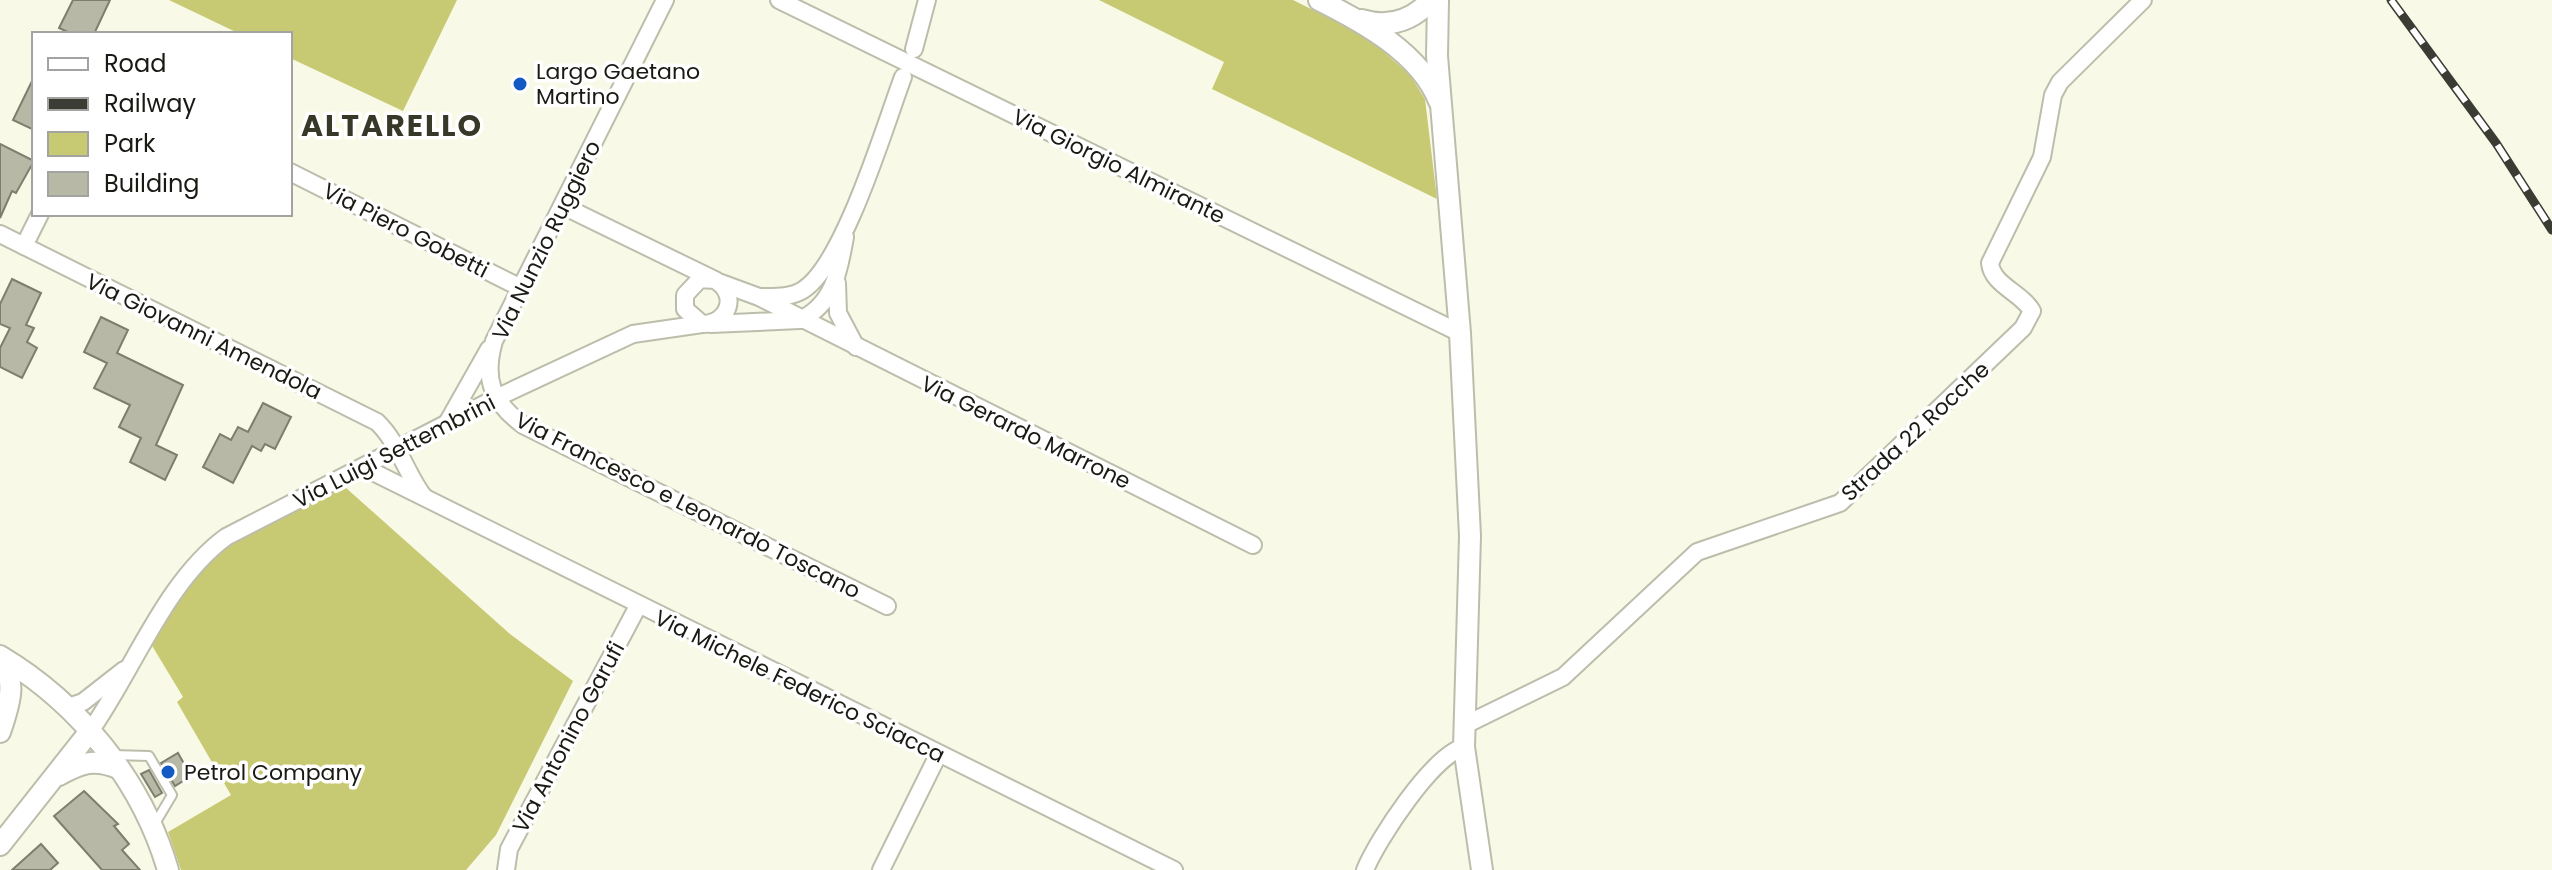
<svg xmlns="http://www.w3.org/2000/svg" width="2552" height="870" viewBox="0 0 2552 870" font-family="Poppins,sans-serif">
<rect width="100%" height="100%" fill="#f8f9e6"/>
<g fill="#c8ca73">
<polygon points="169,0 457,0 403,111 290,58 290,34 240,34"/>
<polygon points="1099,0 1293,0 1367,37 1410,75 1425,99 1437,199 1212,89 1224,62"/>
<path d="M 345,487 L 510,634 L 573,681 L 496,835 L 466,870 L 181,870 L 168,832 L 231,795 L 177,702 L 183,697 L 151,644 C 165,621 177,596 195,576 C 233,532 294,511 345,487 Z"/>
</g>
<g fill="#b7b8a6" stroke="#7d7e6d" stroke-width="2">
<polygon points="73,0 110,0 94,34 72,34 59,28"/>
<polygon points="34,77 34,130 13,120"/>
<polygon points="0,144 34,161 16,193 12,191 0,218"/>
<polygon points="12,279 41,293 26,325 34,328 27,342 37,348 22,378 0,367 0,348 10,328 0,324 0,304"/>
<polygon points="101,317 128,330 117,353 183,385 156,445 177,455 165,480 130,462 141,438 119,427 130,405 94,388 107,363 84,352"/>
<polygon points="263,403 291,417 275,449 265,444 261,451 252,446 233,483 203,467 220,434 231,440 238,427 248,432"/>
<polygon points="178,753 191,776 175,786 161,763"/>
<polygon points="149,770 162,793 155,797 141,774"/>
<polygon points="84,791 118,824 114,826 129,844 122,850 140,870 102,870 54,816"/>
<polygon points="41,844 58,863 50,870 12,870"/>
</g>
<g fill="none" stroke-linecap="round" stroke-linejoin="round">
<defs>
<polyline id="service" points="113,755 149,756 172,795 153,827"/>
<g id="minor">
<path d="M 665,0 L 494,341 C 483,379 492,402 523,425 L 887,606"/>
<polyline points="779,0 1460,333"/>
<polyline points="914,49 927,0"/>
<polyline points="290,172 521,288"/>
<path d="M 563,206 L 715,280 C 739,294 729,324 702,324 L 685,309 L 685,295 L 700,279 L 715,280"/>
<path d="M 0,234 L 377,422 C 399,443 406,474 424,497"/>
<polyline points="24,246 40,214"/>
<polyline points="721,283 759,297 1253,545"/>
<polyline points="837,283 838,313 856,347"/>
<path d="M 761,297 C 775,297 790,298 803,290 C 844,264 885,125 903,77"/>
<path d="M 711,324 L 800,320 C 834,304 839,271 845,237"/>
<polyline points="446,425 489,349"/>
<polyline points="365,468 1174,870"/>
<polyline points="68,707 83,702 124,670"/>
<path d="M 1465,725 L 1563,677 L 1697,552 L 1840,503 L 2023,328 L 2032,311 C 2022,293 1992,285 1990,263 L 2042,157 L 2053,95 L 2060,82 L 2143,0"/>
<path d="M 91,730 C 135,667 165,582 226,537 L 496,398 L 633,334 L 702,324"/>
<polyline points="506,870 509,849 638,606"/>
<polyline points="881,870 938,755"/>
<path d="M 1365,870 C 1378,839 1432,756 1464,747"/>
</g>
<g id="tertiary">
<path d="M 1319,0 C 1363,22 1420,53 1439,101"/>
<polyline points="1438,0 1437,56 1460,333 1470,536 1464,747 1482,870"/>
<path d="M 1362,20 C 1389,28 1412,21 1431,0"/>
<path d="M 0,656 C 79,703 142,781 168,870"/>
<path d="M 0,657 C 18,680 9,706 0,732"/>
<path d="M 59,775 C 81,763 94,758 118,768"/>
<polyline points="0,845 91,730"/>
</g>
</defs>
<use href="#service" stroke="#bcbdab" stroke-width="12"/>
<use href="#minor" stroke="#bcbdab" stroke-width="20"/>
<use href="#tertiary" stroke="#bcbdab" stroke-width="24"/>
<use href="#service" stroke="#fff" stroke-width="8"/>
<use href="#minor" stroke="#fff" stroke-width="16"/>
<use href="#tertiary" stroke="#fff" stroke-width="20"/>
<defs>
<polyline id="rail" points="2391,0 2496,143 2552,230"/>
</defs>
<use href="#rail" stroke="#3b3c33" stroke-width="9"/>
<use href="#rail" stroke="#fff" stroke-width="6" stroke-dasharray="18" stroke-linecap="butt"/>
</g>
<g fill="#1559c4" stroke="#fff" stroke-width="3">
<circle cx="520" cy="84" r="8"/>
<circle cx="168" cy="772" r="8"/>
</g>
<g text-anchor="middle" stroke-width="7" stroke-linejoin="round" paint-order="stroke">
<g font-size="22" fill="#191a13" stroke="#fff" text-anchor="start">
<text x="536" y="79">Largo Gaetano<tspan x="536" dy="25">Martino</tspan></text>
<text x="184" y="780">Petrol Company</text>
</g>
<g font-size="22" fill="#191a13" stroke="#fff">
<text transform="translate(1119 166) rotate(26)" y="8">Via Giorgio Almirante</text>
<text transform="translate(406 230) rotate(27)" y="8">Via Piero Gobetti</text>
<text transform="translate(546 240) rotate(-64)" y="8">Via Nunzio Ruggiero</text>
<text transform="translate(204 336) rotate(26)" y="8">Via Giovanni Amendola</text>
<text transform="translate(1915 431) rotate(-43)" y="8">Strada 22 Rocche</text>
<text transform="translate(1026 432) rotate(26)" y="8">Via Gerardo Marrone</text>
<text transform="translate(394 451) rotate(-27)" y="8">Via Luigi Settembrini</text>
<text transform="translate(688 505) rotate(27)" y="8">Via Francesco e Leonardo Toscano</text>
<text transform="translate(800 686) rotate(26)" y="8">Via Michele Federico Sciacca</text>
<text transform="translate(568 737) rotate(-62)" y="8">Via Antonino Garufi</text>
</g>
<g font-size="30" font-weight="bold" letter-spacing="2" fill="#383829" stroke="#fff">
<text x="392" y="136">ALTARELLO</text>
</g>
</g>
<rect x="32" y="32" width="260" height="184" fill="#ffffff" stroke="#a3a3a1" stroke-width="2"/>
<rect x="48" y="58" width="40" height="12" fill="#ffffff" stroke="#a3a3a1" stroke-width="2"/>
<text x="104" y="72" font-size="24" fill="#191a13">Road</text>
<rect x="48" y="98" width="40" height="12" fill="#3b3c33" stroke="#a3a3a1" stroke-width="2"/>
<text x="104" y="112" font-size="24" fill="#191a13">Railway</text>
<rect x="48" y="132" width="40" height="24" fill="#c8ca73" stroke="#a3a3a1" stroke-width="2"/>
<text x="104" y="152" font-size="24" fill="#191a13">Park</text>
<rect x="48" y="172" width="40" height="24" fill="#b7b8a6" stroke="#a3a3a1" stroke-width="2"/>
<text x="104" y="192" font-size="24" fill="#191a13">Building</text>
</svg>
